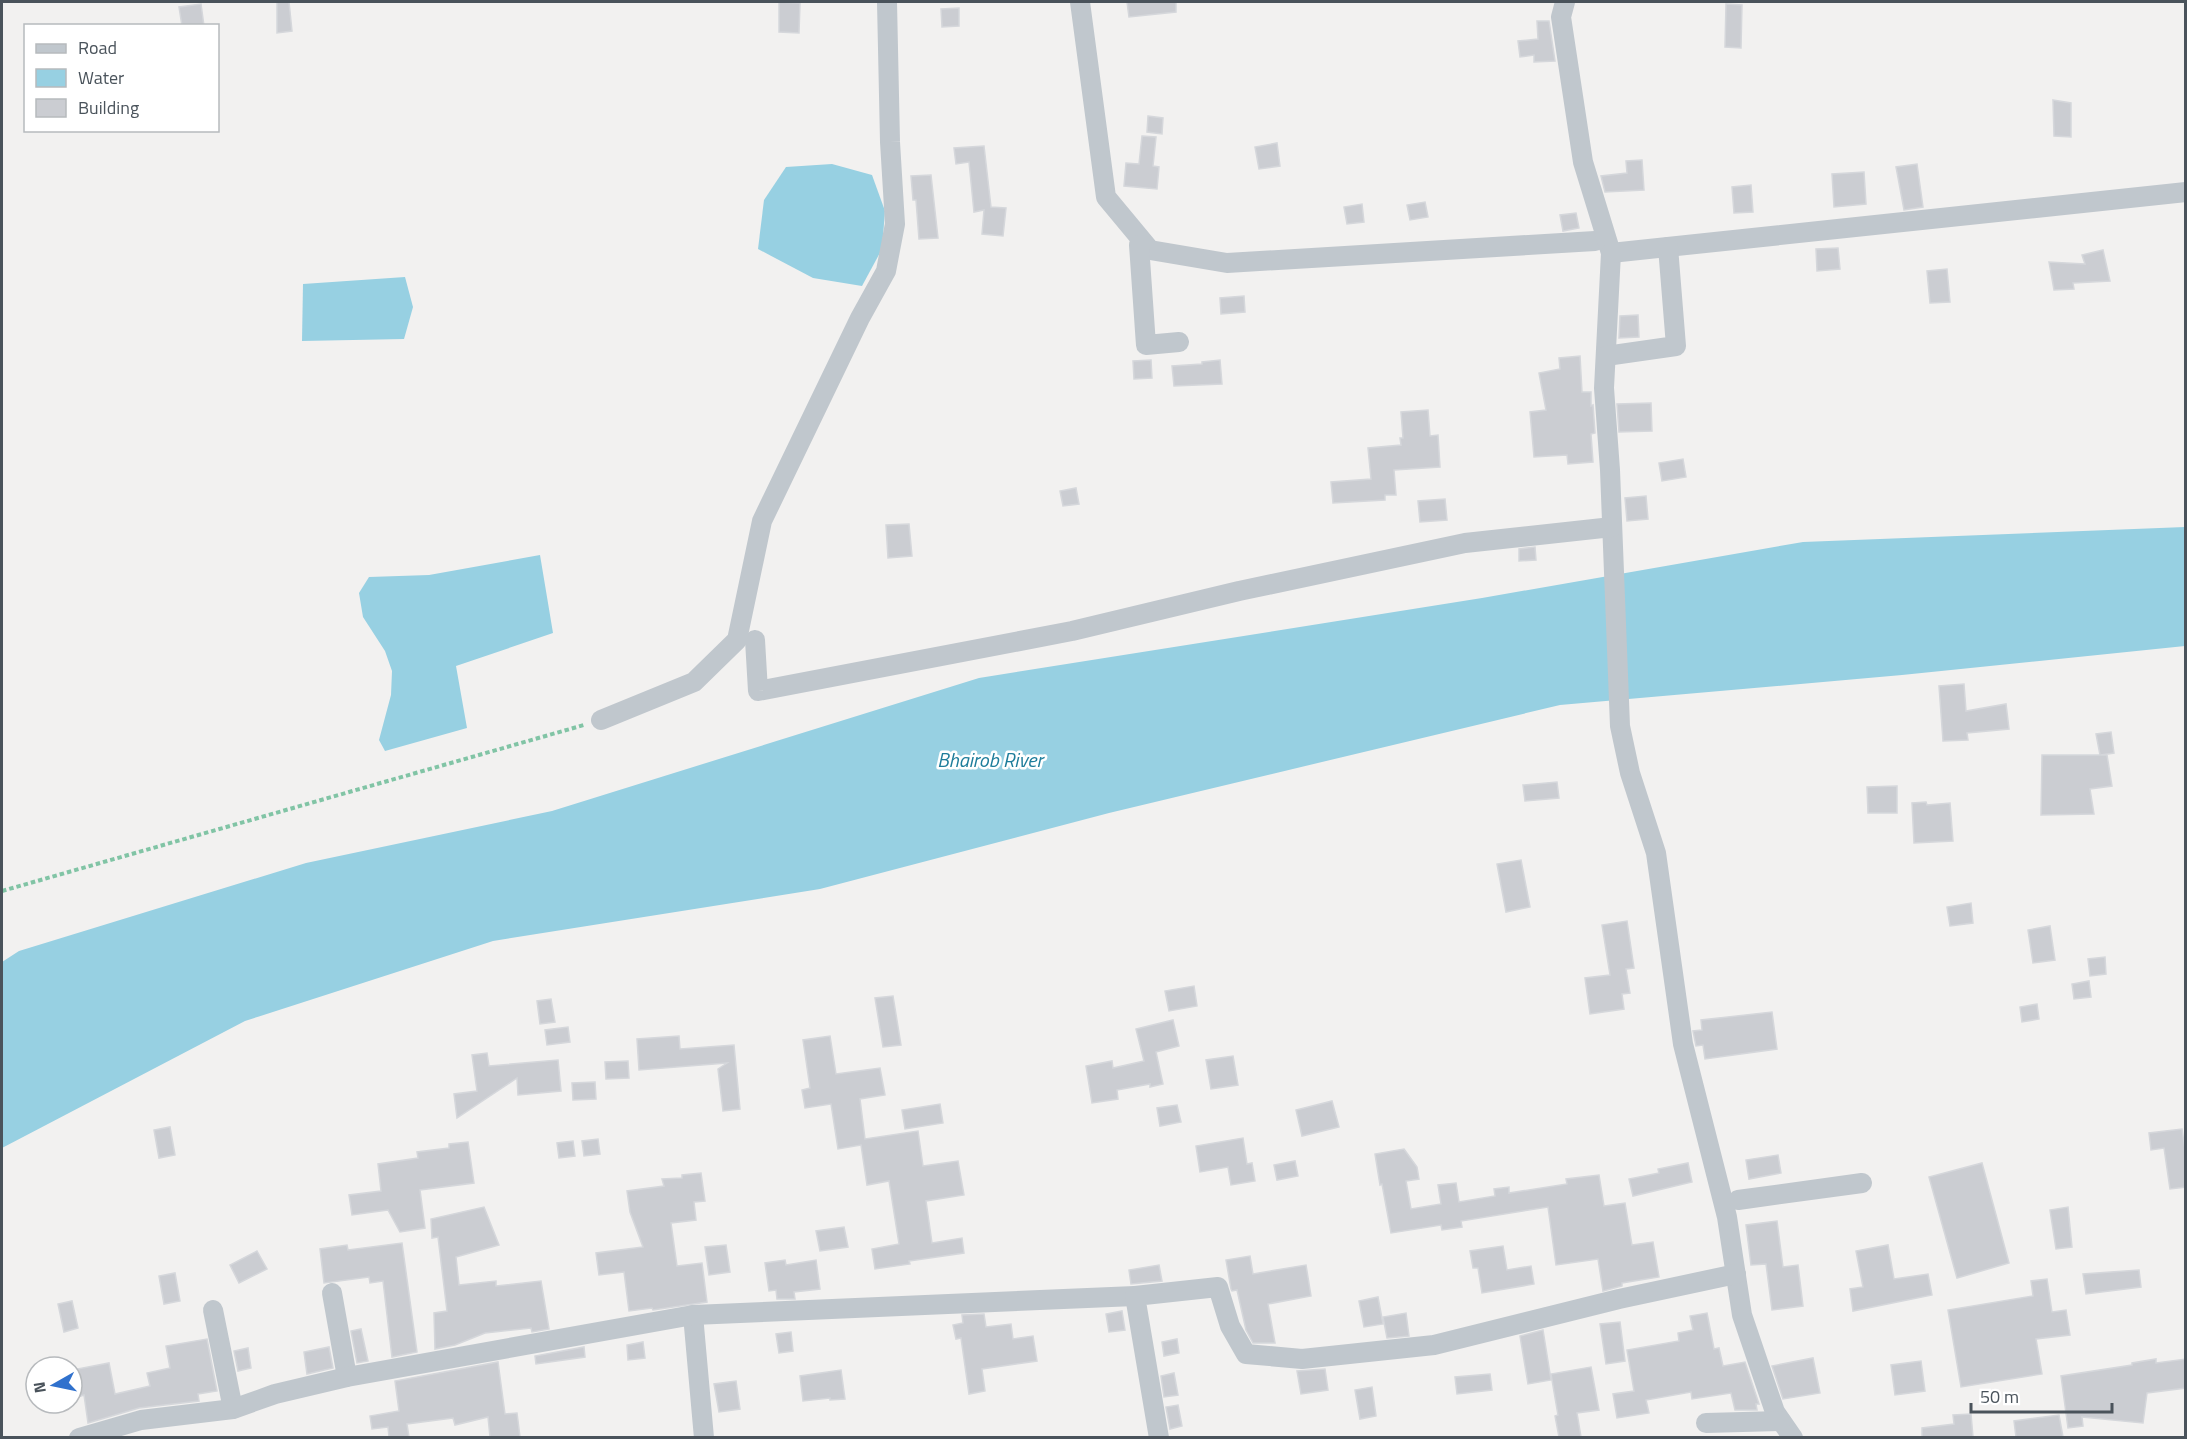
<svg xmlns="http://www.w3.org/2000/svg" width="2187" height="1439" viewBox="0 0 2187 1439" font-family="'Titillium Web',sans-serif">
<rect width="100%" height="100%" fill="#f2f1f0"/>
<g fill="#97d0e2">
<polygon points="832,164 872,175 885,211 882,249 862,286 813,278 758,249 764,200 786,167"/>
<polygon points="405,277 413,307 404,339 302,341 303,284"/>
<polygon points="2185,527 2185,646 1902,675 1560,705 1109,813 820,889 493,941 245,1021 2,1148 2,962 19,951 306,863 552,811 979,678 1482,598 1803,542"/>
<polygon points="540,555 553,633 456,666 467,728 385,751 379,740 391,695 392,671 385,651 363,617 359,593 369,577 429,575"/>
</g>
<g fill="#cbcdd2" stroke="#d5d7db" stroke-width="1.5">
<polygon points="277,2 289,2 292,31 277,33"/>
<polygon points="779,2 800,3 799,33 779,32"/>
<polygon points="1127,2 1176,2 1176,12 1129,17"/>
<polygon points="201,4 204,26 182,26 179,7"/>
<polygon points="1726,4 1742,5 1741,48 1725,47"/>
<polygon points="959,8 959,26 942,27 941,9"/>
<polygon points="1537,21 1549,21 1555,61 1534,62 1534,55 1520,57 1518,41 1538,39"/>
<polygon points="2053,100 2071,103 2071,137 2054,136"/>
<polygon points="1148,116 1163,118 1162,134 1147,132"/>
<polygon points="1142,136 1156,137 1153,166 1159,167 1157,189 1124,186 1126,163 1139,164"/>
<polygon points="1277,143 1280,166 1259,169 1255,147"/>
<polygon points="984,146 991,207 1006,208 1003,236 982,234 984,210 974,212 969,162 956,164 954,148"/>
<polygon points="1642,160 1644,190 1605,192 1601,176 1627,173 1626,161"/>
<polygon points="1917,164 1923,207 1904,210 1896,167"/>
<polygon points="1864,172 1866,204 1834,207 1832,174"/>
<polygon points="931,175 938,238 919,239 916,200 913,200 911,176"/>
<polygon points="1751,185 1753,212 1734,213 1732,187"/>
<polygon points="1425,202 1428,217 1410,220 1407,205"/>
<polygon points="1362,204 1364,222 1347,224 1344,207"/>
<polygon points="1576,213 1579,228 1563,231 1560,215"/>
<polygon points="1838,248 1840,269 1817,271 1816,249"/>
<polygon points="2103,250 2110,281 2073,283 2074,289 2054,290 2049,262 2085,264 2082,255"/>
<polygon points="1947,269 1950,302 1930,303 1927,271"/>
<polygon points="1244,296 1245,312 1221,314 1220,298"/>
<polygon points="1638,315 1639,337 1619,338 1620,316"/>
<polygon points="1580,356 1582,392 1591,392 1591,406 1593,405 1595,433 1591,434 1593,462 1568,464 1567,455 1534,457 1530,412 1546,410 1539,373 1560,369 1559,358"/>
<polygon points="1151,360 1152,378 1134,379 1133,361"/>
<polygon points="1220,360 1222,384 1174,386 1172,366 1202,364 1202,362"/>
<polygon points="1651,403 1652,431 1619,432 1617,404"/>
<polygon points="1428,410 1430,436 1438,435 1440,467 1394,470 1396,495 1385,495 1385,500 1333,503 1331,482 1371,479 1368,448 1401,445 1400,438 1403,438 1401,412"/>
<polygon points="1683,459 1686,477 1662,481 1659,463"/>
<polygon points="1076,488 1079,504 1063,506 1060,491"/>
<polygon points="1646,496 1648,519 1627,521 1625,498"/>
<polygon points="1445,499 1447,520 1420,522 1418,501"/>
<polygon points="909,524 912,556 888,558 886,525"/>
<polygon points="1535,547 1536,560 1519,561 1519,549"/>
<polygon points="1964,684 1966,711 2006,704 2009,729 1967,733 1968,740 1943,741 1939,686"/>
<polygon points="2111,732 2114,753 2101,755 2107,755 2112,786 2090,789 2094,814 2041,815 2042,755 2100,755 2096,734"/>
<polygon points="1557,782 1559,798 1525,801 1523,785"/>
<polygon points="1897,786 1897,813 1868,813 1867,787"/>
<polygon points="1926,802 1927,805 1950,803 1953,841 1914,843 1912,803"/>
<polygon points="1521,860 1530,907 1506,912 1497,864"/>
<polygon points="1971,903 1973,923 1950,926 1947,907"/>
<polygon points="1627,921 1634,968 1626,969 1630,993 1622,994 1624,1009 1590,1014 1585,978 1610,975 1602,925"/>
<polygon points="2050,926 2055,960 2033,963 2028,930"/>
<polygon points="2105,957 2106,974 2090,976 2088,959"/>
<polygon points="2089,981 2091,997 2074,999 2072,984"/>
<polygon points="1194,986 1197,1006 1169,1011 1165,991"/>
<polygon points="893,996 901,1045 883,1047 875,998"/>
<polygon points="551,999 555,1022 540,1024 537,1001"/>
<polygon points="2037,1004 2039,1019 2022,1022 2020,1007"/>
<polygon points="1772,1012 1777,1049 1705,1059 1703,1045 1696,1046 1693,1031 1702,1030 1701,1020"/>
<polygon points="1173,1020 1179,1046 1156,1052 1163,1084 1150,1087 1150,1084 1117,1090 1118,1099 1092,1103 1086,1066 1112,1061 1113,1068 1144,1061 1136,1029"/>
<polygon points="568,1027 570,1042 547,1045 545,1030"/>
<polygon points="679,1036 680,1049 734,1045 740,1109 723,1111 718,1069 727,1063 639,1070 637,1039"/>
<polygon points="830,1036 836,1074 880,1068 885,1095 860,1099 865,1139 918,1131 923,1166 958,1161 964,1195 926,1201 932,1243 962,1238 964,1253 909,1261 910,1264 875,1269 872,1249 899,1244 889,1181 867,1185 861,1145 838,1149 831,1104 805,1108 802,1090 810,1088 803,1040"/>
<polygon points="487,1053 489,1066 558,1060 561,1091 518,1095 517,1078 457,1118 454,1094 477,1091 472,1055"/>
<polygon points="1233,1056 1238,1085 1211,1089 1206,1060"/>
<polygon points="628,1061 629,1078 606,1079 605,1062"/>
<polygon points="595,1082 596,1099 573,1100 572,1083"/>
<polygon points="1332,1101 1339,1127 1302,1136 1296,1110"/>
<polygon points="940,1104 943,1123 905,1129 902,1110"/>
<polygon points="1177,1105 1181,1122 1160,1126 1157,1108"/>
<polygon points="170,1127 175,1155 159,1158 154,1130"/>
<polygon points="2182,1129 2186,1156 2186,1187 2170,1189 2164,1148 2151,1150 2149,1133"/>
<polygon points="1243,1138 1247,1164 1252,1163 1255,1181 1231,1185 1228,1167 1200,1172 1196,1146"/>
<polygon points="598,1139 600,1154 584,1156 582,1141"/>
<polygon points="573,1141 575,1156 559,1158 557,1143"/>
<polygon points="468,1142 474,1183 420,1190 425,1228 400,1232 388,1210 352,1215 349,1195 381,1191 378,1164 418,1158 417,1152 449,1148 449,1144"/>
<polygon points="1404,1149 1417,1167 1419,1179 1406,1181 1411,1209 1441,1204 1438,1185 1456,1183 1459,1202 1495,1196 1494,1189 1509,1187 1509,1193 1567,1184 1566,1179 1599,1175 1604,1206 1625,1203 1632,1245 1653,1242 1659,1277 1622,1283 1622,1286 1603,1291 1598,1259 1556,1265 1548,1207 1461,1221 1462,1227 1442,1230 1441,1225 1391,1233 1382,1184 1380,1185 1375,1154"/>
<polygon points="1778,1155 1781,1173 1749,1179 1746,1160"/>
<polygon points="1295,1161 1298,1176 1277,1180 1274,1165"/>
<polygon points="1688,1163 1692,1182 1633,1196 1629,1179 1659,1173 1658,1169"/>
<polygon points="1982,1163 2009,1263 1957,1278 1929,1177"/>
<polygon points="701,1173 705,1201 694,1202 696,1220 671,1223 677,1266 702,1263 707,1302 653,1310 652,1308 629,1311 624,1272 599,1275 596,1253 643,1247 630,1212 627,1191 664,1186 662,1179 682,1178 682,1175"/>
<polygon points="484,1207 499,1245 456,1257 459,1285 496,1281 496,1286 541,1281 549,1329 532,1332 531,1328 485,1333 455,1345 435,1349 434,1313 447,1311 438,1237 432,1238 431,1219"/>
<polygon points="2068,1207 2072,1247 2056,1249 2050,1210"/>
<polygon points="1777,1221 1783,1267 1798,1265 1803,1306 1772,1310 1766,1264 1751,1265 1746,1225"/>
<polygon points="844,1227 848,1247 820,1251 816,1231"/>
<polygon points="402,1243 417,1352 392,1357 383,1281 370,1283 369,1277 324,1283 320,1249 347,1245 348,1250"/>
<polygon points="726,1245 730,1272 709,1275 705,1247"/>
<polygon points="1888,1245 1894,1279 1928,1274 1932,1295 1853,1311 1850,1289 1863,1287 1856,1251"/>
<polygon points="1503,1246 1507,1270 1531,1266 1534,1284 1482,1293 1478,1268 1473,1268 1470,1251"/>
<polygon points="257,1251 267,1269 239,1283 230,1265"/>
<polygon points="1250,1256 1253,1274 1306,1265 1311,1296 1268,1304 1275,1343 1253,1343 1246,1330 1237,1290 1232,1291 1231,1289 1226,1260"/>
<polygon points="785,1260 786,1265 816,1260 820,1289 794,1292 795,1299 777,1299 776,1290 769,1291 765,1263"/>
<polygon points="1159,1265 1162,1281 1131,1284 1129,1270"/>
<polygon points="2139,1270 2141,1287 2086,1294 2083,1274"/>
<polygon points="175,1273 180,1301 164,1304 159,1276"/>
<polygon points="2047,1279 2052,1312 2066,1310 2070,1335 2036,1339 2042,1374 1961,1387 1948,1310 2033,1296 2031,1281"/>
<polygon points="1378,1297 1383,1324 1364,1327 1359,1301"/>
<polygon points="72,1301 78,1328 64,1332 58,1304"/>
<polygon points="1122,1311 1125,1330 1109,1332 1106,1314"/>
<polygon points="1406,1313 1409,1336 1387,1338 1383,1317"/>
<polygon points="1707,1313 1714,1349 1719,1348 1723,1366 1745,1362 1759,1404 1756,1404 1757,1410 1735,1410 1731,1393 1692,1399 1691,1392 1646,1400 1649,1413 1617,1418 1613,1394 1634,1391 1627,1350 1679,1341 1678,1333 1693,1330 1690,1316"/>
<polygon points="984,1314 986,1327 1011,1324 1013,1339 1033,1336 1037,1361 982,1369 985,1391 969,1394 961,1338 956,1339 953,1325 963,1323 962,1315"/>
<polygon points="1620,1322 1625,1361 1606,1364 1600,1324"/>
<polygon points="361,1329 368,1361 357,1363 351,1331"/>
<polygon points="1543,1330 1551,1380 1528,1384 1520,1336"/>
<polygon points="791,1332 793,1351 779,1353 776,1334"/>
<polygon points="207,1339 217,1391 198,1394 199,1401 139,1408 88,1423 84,1395 72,1399 72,1370 109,1363 115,1394 150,1386 147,1373 170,1368 166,1346"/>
<polygon points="1177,1339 1179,1353 1164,1356 1162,1342"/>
<polygon points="643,1342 645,1358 628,1360 627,1345"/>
<polygon points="329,1347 333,1368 307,1374 304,1352"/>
<polygon points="584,1347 585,1357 536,1364 535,1356"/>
<polygon points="248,1348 251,1368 238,1371 234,1351"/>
<polygon points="1813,1358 1820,1393 1783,1399 1772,1366"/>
<polygon points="2156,1359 2156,1363 2186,1359 2186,1388 2147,1393 2143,1423 2082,1417 2083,1426 2068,1428 2061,1376 2132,1365 2132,1363"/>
<polygon points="1921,1361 1925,1391 1895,1395 1891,1365"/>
<polygon points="498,1362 505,1414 517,1413 520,1437 490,1437 488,1417 455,1425 453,1418 407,1424 409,1437 389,1437 388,1427 372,1429 370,1416 399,1411 395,1381"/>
<polygon points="1591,1367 1599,1410 1577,1413 1581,1437 1559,1437 1555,1416 1558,1415 1551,1374"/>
<polygon points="1325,1369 1328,1390 1301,1394 1297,1371"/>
<polygon points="841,1370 845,1399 830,1400 830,1398 803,1401 800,1376"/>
<polygon points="1174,1373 1178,1395 1164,1397 1161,1376"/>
<polygon points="1490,1374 1492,1390 1457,1394 1455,1377"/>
<polygon points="736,1381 740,1409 719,1412 714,1384"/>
<polygon points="1372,1387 1376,1416 1360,1419 1355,1390"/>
<polygon points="1178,1405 1182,1426 1170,1429 1166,1407"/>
<polygon points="1971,1414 1973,1437 1922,1437 1922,1428 1954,1424 1953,1415"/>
<polygon points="2059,1415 2063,1437 2016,1437 2014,1421"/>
</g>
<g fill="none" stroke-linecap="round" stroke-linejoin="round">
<polyline stroke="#81c4a5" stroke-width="4" stroke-dasharray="4.5 3" stroke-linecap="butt" points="2,891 584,725"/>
<g stroke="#c0c7cd" stroke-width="20">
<polyline points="1080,2 1106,197 1150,250 1227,263 1595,241"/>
<polyline points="1565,2 1561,17 1583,162 1611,253 1604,388 1610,470 1620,726 1630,773 1656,853 1683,1044 1727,1217 1742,1315 1775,1412 1793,1438"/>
<polyline points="1139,245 1146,345 1179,342"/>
<polyline points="1611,253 2186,192"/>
<polyline points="1606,356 1676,346 1668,247"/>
<polyline points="755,640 758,691 1072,631 1239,591 1465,543 1612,527"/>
<polyline points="601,720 694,682 737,640 762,521 860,318 886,271 895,224 890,142 887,2"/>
<polyline points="1738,1200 1862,1183"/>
<polyline points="332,1293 347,1377"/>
<polyline points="213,1310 233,1409"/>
<polyline points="693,1315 704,1438"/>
<polyline points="1706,1423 1781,1421"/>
<polyline points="79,1438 141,1420 233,1409 275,1394 347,1377 693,1315 1135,1296"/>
<polyline points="1159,1438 1135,1296 1218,1287 1230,1326 1246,1354 1302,1359 1434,1345 1619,1299 1736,1274"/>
</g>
</g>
<g text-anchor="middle" stroke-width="5" stroke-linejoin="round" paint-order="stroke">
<g font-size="20" font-style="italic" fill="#1e7d9b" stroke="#fff">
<text x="990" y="767">Bhairob River</text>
</g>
</g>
<rect width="2187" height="1439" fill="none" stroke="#4a535b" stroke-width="6"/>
<rect x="24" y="24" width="195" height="108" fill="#ffffff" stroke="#b7babd" stroke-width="1.5"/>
<rect x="36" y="44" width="30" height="9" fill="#c0c7cd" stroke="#b7babd" stroke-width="1.5"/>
<text x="78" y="54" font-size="18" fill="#4a535b">Road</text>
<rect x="36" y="69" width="30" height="18" fill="#97d0e2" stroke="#b7babd" stroke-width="1.5"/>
<text x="78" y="84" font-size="18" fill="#4a535b">Water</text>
<rect x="36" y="99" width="30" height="18" fill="#cbcdd2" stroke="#b7babd" stroke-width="1.5"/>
<text x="78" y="114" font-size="18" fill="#4a535b">Building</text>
<g transform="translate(54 1385) rotate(261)"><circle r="28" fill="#ffffff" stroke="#b7babd" stroke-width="1.5"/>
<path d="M0-4.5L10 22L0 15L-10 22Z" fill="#3071cd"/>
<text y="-9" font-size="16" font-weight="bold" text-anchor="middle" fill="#4a535b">N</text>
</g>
<path d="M1971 1403v9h141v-9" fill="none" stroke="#4a535b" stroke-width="3"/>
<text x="1980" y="1403" font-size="18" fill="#4a535b" stroke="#ffffff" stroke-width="4.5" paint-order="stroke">50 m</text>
</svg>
